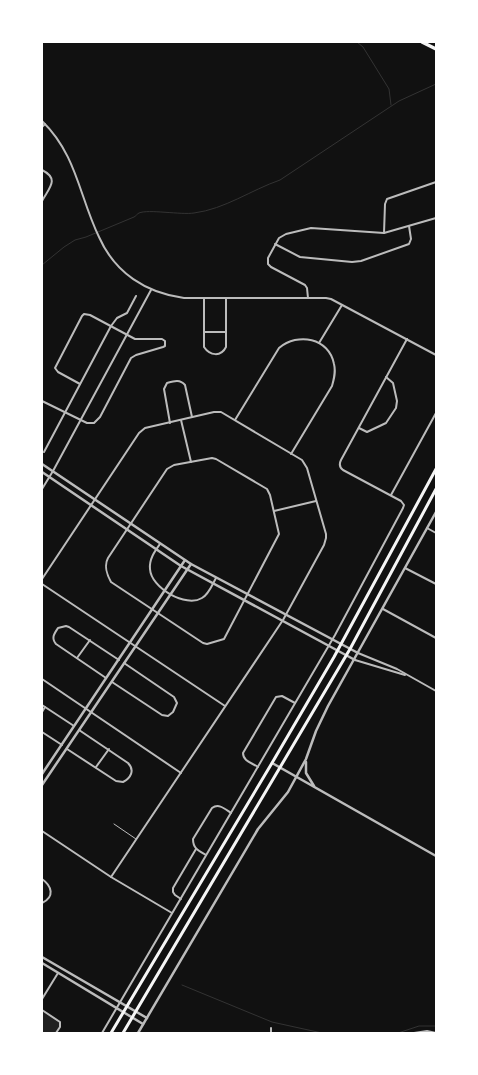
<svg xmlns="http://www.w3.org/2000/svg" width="478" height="1075" viewBox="0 0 478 1075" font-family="Lato,sans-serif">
<rect width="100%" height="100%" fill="#111"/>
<polygon fill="#202020" points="42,1010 57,1019 60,1025 56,1033 42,1033"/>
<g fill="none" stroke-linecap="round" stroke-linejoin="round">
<g stroke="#333" stroke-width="1">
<polyline points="357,42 363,47 389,89 391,105"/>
<path d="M 42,265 L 64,247 L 75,240 L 86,237 L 134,217 C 135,217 138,213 139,213 C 148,209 181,215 194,213 C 225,209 251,190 280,180 L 399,101 L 436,84"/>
<polyline points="182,985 272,1022 322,1033"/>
<polyline points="398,1033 419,1026 436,1026"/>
</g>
<polyline stroke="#bcbcbc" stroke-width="1" points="114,824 136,839"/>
<g stroke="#bcbcbc" stroke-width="2">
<path d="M 42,121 C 77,155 79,196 99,237 C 115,273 146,293 184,298 L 326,298 L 331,299 L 436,355"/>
<polyline points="42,127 45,124"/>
<path d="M 42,170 C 60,179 49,188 42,201"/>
<polyline points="384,233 385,204 387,199 436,182"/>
<polyline points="275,244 300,257 352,262 361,261 409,244 411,239 409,226"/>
<path d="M 204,298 L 204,347 C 210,356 221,357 226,347 L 226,299"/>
<polyline points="308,298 307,288 305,285 271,267 268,264 268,258 279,238 286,234 311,228 384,233 436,218"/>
<polyline points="204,332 226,332"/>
<polyline points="319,343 342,305"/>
<polyline points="42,401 87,423 94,423 100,417 131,358 136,355 163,347 165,346 165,341 162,339 135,339 90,315 84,314 82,316 55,368 58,372 80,384"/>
<polyline points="181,420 191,462"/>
<path d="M 235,420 L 279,348 C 298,332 329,338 334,364 C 336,372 334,379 332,386 L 291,454"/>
<path d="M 170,423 L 164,389 L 167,383 C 174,381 180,379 185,385 L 192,417"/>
<polyline points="359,428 367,432 386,423 396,408 397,401 393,383 386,377"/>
<polyline points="44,452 111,326 117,318 127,313 136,296"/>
<path d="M 212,458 L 216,459 L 267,489 L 270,495 L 279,534 L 224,639 L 207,644 L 203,643 L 111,582 C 107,575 104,565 108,558 L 167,469 L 174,465 Z"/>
<polyline points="42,489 53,471 151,290"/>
<polyline points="391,495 436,413"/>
<polyline points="274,511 316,501"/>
<polyline points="427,528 436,533"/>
<path d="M 160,544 C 155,551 149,559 150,569 C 151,588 186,608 202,598 C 209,594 212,585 216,578"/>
<polyline points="405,568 436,584"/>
<polyline points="42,579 139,433 145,428 214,412 221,412 302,460 307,468 326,534 326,538 324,545 283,620 111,877"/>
<polyline points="42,584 225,706"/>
<polyline points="383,609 436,638"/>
<polyline points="358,653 397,669 436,691"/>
<polyline points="77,658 90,640"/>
<polyline points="355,660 405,675"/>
<path d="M 106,678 L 56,644 C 51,638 54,634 58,628 L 66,626 L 69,627 L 119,660"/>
<polyline points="42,679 181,773"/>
<polyline points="112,682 162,715 168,716 173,712 177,703 174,697 124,663"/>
<polyline points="42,705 74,726"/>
<polyline points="42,712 45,707"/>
<polyline points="42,732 62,745"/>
<path d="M 67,749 L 116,781 L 123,782 C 131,778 135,770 128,763 L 79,730"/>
<polyline points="96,767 109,749"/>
<path d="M 258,767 C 252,763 243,761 243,753 L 276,697 L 282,696 L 295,703"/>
<polyline points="42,831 111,877 172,913"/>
<path d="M 206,855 C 199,851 193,849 193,839 L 212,808 C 219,803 225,809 231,813"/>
<path d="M 42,879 C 52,886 55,897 42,903"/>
<polyline points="181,899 175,895 173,892 173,888 196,849"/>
<polyline points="42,999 58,973"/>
<polyline points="42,1010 60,1022 60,1027 56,1033"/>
<path d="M 102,1033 L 335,635 L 403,508 L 404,505 L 401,501 L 343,470 C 339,467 339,464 341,460 L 407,339"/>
<polyline points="271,1033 271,1028"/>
<polyline points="414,1033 427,1031 436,1033"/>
</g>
<g stroke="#bcbcbc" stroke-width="2.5">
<polyline points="42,464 191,564 358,653"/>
<polyline points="42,472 181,566 355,660"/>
<polyline points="306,762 306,773 314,786"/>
<polyline points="272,763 436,856"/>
<polyline points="42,774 185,560"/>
<polyline points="42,785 191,564"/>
<polyline points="42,957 147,1018"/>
<polyline points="42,963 143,1024"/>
<polyline points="138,1033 258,829 288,792 306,759 316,731 328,706 436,512"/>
</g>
<g stroke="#f5f5f5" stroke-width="3">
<polyline points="111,1033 272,763 334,657 436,469"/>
<polyline points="123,1033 350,649 436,489"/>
</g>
<polyline stroke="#f5f5f5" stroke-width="3.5" points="422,42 436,49"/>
</g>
<rect width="478" height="1075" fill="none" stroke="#ffffff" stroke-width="86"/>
</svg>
